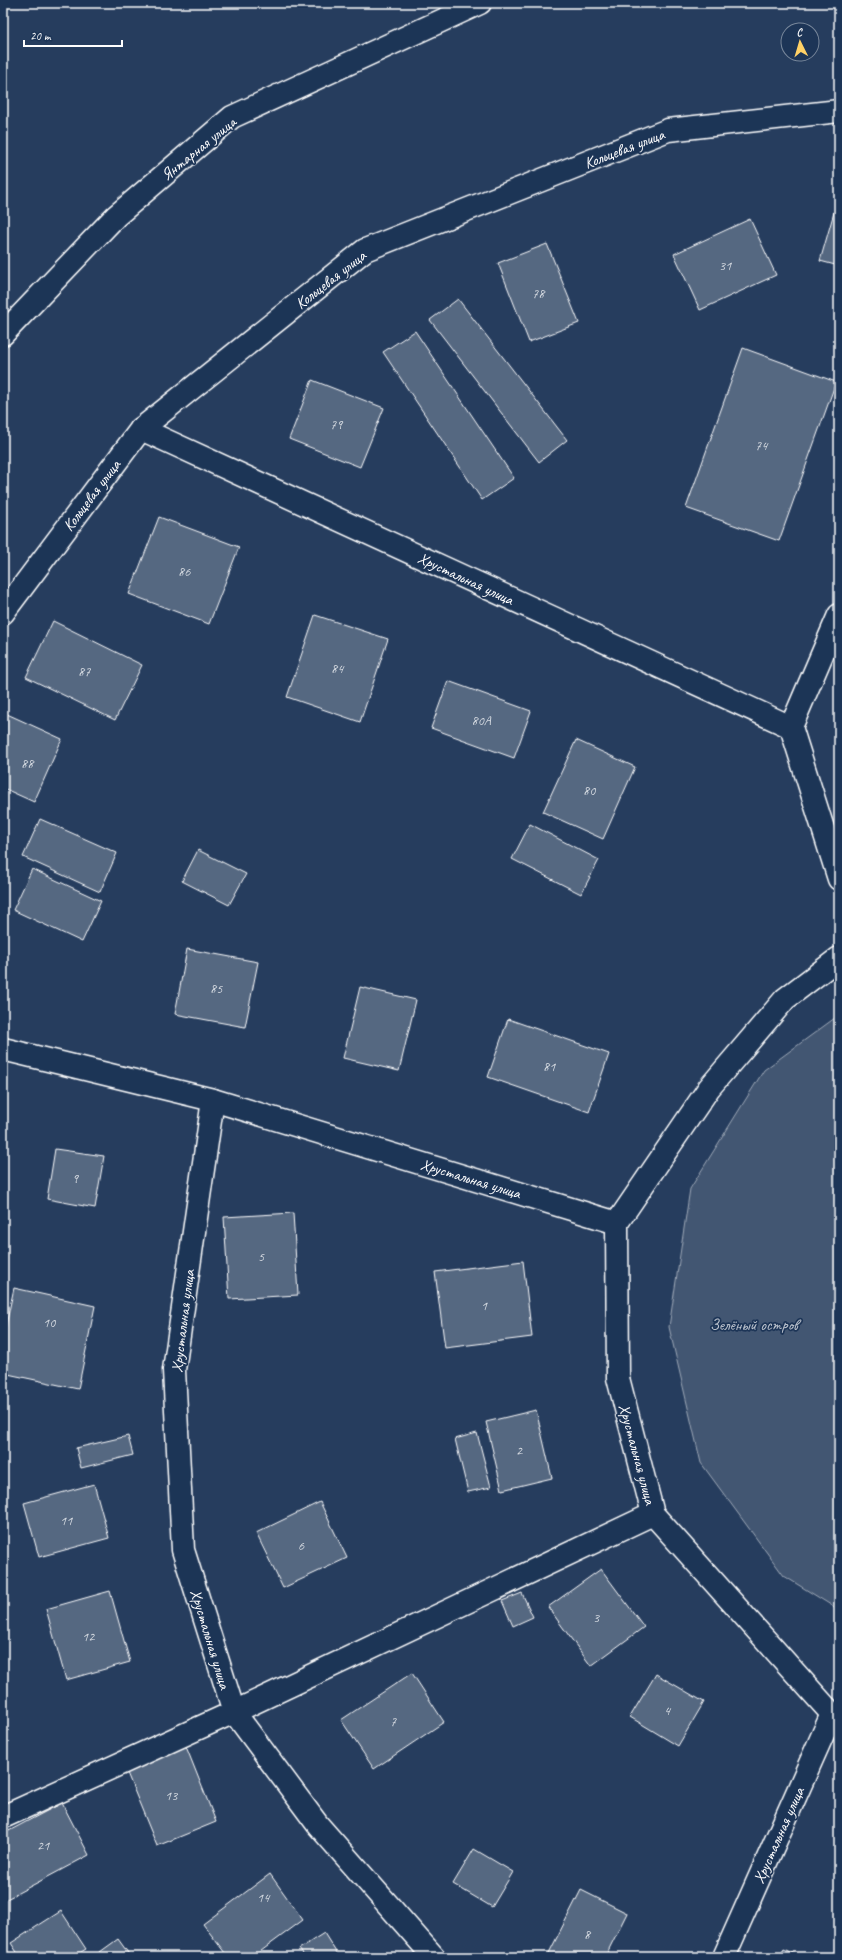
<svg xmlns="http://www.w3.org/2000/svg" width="842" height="1960" viewBox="0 0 842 1960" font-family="Caveat,sans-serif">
<rect width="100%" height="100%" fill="#263d5e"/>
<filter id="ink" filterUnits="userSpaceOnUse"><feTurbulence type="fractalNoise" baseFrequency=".025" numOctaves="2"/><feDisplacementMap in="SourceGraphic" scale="8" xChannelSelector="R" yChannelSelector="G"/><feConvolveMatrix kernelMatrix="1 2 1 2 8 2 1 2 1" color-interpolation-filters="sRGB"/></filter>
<g filter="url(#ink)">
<polygon fill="#425672" stroke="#a0aab8" points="839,1015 839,1610 784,1576 701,1463 669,1327 690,1189 764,1070"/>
<g fill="#556781" stroke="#fff">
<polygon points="839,195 839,266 820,261"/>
<polygon points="750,219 776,275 700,310 674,254"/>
<polygon points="547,244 579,323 529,342 498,263"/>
<polygon points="458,299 567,440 539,462 430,320"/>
<polygon points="415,331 514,478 482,500 383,352"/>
<polygon points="743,348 836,382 779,541 686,508"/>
<polygon points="312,380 384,408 360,467 289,439"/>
<polygon points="159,517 239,547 209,624 129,594"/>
<polygon points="315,615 388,639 360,722 287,697"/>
<polygon points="53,621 142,665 115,720 26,677"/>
<polygon points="448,681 531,711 514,758 431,728"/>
<polygon points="7,714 62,739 34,802 3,788 3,723"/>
<polygon points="576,740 635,767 603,839 543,812"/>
<polygon points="40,819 117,853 100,892 23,857"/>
<polygon points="530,824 599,860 581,894 512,859"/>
<polygon points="198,850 246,874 229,905 182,881"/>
<polygon points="32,869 101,901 82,942 13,910"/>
<polygon points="187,949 258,962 245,1027 175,1014"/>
<polygon points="360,987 416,1000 399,1071 343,1058"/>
<polygon points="508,1019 609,1054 589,1112 488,1077"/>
<polygon points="55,1149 104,1156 95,1208 47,1199"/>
<polygon points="293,1213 298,1295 229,1299 224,1217"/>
<polygon points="523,1261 532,1337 445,1348 435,1272"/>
<polygon points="14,1288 95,1306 78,1389 3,1373 3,1339"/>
<polygon points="536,1410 552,1478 502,1490 486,1422"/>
<polygon points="477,1433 491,1487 468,1492 455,1439"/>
<polygon points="128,1436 133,1455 81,1468 76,1448"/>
<polygon points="94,1484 109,1538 39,1557 24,1503"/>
<polygon points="320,1502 347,1558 283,1588 256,1533"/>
<polygon points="601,1569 644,1627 591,1666 548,1607"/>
<polygon points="110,1591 130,1662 66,1680 46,1609"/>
<polygon points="522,1593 533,1617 513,1626 502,1601"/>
<polygon points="412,1673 444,1722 374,1769 341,1720"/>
<polygon points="656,1674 704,1702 678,1746 630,1717"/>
<polygon points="185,1744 216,1822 157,1846 125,1768"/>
<polygon points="62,1803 89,1855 3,1901 3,1834"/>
<polygon points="474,1849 513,1872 492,1907 453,1884"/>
<polygon points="270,1874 303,1920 253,1957 228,1957 203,1924"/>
<polygon points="581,1890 627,1913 605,1957 551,1957 548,1955"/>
<polygon points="61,1911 86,1949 73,1957 20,1957 11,1943"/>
<polygon points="324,1933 339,1957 305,1957 299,1949"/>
<polygon points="118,1939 131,1957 93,1957"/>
<polygon points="784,1949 800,1957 779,1957"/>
</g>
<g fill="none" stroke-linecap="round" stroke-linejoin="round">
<defs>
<g id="minor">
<polyline points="3,334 116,216 232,117 480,3"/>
<polyline points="141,429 791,727"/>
<polyline points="3,613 141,429 365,250 668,130 839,111"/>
<polyline points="839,615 791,727 839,879"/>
<polyline points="839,958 785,999 709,1088 617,1223 618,1378 653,1514 832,1714 839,1714"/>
<polyline points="3,1049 213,1100"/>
<polyline points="3,1817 234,1712 653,1514"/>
<polyline points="434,1957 318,1825 234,1712 183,1550 174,1370 213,1100 617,1223"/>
<polyline points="724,1957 832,1714"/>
</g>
</defs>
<use href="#minor" stroke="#fff" stroke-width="25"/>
<use href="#minor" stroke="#1d3557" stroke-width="22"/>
</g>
</g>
<g text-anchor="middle" stroke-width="3.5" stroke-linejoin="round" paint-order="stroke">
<g font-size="14" fill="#d4d9e0">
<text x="725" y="270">31</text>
<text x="538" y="298">78</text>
<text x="336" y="429">79</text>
<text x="761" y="450">74</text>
<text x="184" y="576">86</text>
<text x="337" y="673">84</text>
<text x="84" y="676">87</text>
<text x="481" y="725">80А</text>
<text x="27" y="768">88</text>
<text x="589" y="795">80</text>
<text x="216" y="993">85</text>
<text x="549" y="1071">81</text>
<text x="75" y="1183">9</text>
<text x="261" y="1261">5</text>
<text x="484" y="1310">1</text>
<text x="49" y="1327">10</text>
<text x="519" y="1455">2</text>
<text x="66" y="1525">11</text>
<text x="301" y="1550">6</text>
<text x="596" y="1622">3</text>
<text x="88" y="1641">12</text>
<text x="667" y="1715">4</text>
<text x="393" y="1726">7</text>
<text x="171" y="1800">13</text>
<text x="43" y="1850">21</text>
<text x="263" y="1902">14</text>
<text x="587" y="1939">8</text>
</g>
<g font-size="16" fill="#fff" stroke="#1d3557">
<text transform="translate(198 148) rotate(-39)" y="6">Янтарная улица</text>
<text transform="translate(624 148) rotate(-21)" y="6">Кольцевая улица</text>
<text transform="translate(330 279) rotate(-38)" y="6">Кольцевая улица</text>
<text transform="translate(91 495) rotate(-53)" y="6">Кольцевая улица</text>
<text transform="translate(466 578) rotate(25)" y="6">Хрустальная улица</text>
<text transform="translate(471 1178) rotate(17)" y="6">Хрустальная улица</text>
<text transform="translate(182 1321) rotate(-83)" y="6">Хрустальная улица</text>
<text transform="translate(638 1454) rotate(75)" y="6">Хрустальная улица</text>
<text transform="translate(211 1639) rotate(73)" y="6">Хрустальная улица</text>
<text transform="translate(778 1835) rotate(-66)" y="6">Хрустальная улица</text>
</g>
<g font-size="16" fill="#bdc4ce" stroke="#1d3557">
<text x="754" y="1330">Зелёный остров</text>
</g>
</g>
<rect width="842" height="1960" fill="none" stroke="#1d3557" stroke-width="16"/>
<rect x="8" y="8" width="826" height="1944" fill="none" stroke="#fff" stroke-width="1.5" filter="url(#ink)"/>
<g transform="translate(800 42) rotate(355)"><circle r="19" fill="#1d3557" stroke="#77869a"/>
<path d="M0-3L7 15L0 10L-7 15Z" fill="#ffd166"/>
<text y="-6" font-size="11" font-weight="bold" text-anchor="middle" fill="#ffffff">С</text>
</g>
<path d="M24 40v6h98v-6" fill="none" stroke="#ffffff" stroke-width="2"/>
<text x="30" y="40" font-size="12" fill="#ffffff" stroke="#1d3557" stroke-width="3" paint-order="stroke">20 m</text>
</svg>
